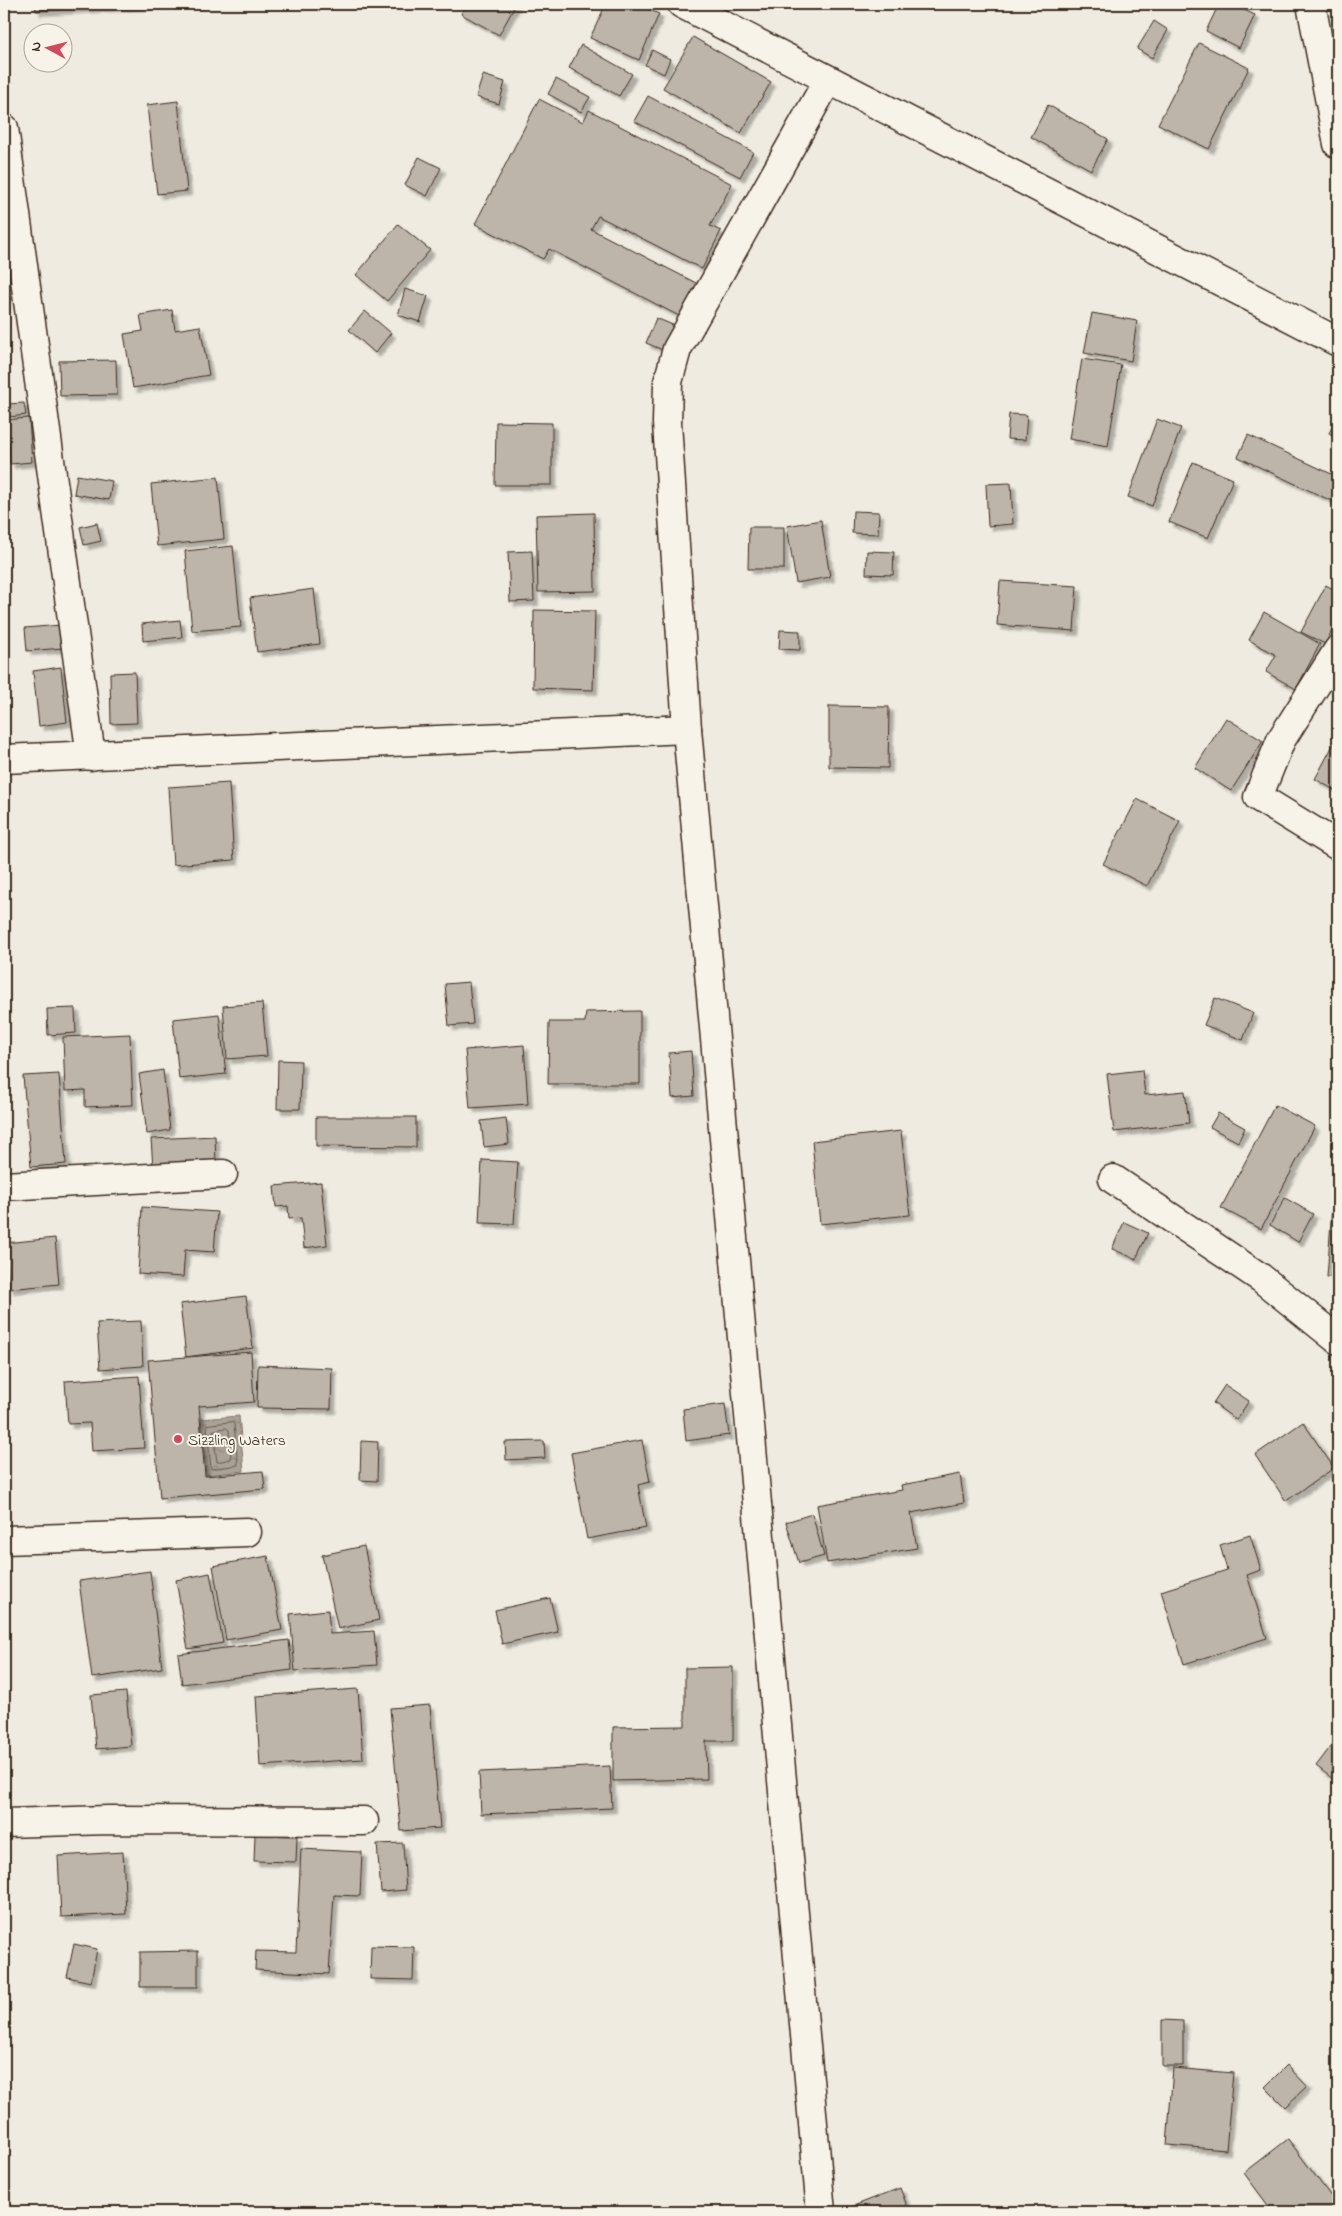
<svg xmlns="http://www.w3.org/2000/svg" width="1342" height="2216" viewBox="0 0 1342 2216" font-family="'Indie Flower',sans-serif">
<defs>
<pattern id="water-ripples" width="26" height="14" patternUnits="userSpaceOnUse" patternTransform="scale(1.25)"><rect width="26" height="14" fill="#aaa296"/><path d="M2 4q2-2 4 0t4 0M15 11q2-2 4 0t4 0" fill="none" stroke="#8c847a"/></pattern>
<filter id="shadow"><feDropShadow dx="4.5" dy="4.5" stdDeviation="1" flood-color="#0004"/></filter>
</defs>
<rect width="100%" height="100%" fill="#efebe0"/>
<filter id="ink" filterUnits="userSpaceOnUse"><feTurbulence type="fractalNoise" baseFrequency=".02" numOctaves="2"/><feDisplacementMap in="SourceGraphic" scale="10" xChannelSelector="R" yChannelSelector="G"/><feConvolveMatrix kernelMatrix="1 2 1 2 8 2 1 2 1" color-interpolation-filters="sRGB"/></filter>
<g filter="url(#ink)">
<polygon fill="url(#water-ripples)" stroke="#7e7266" points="239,1416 244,1471 206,1475 201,1419"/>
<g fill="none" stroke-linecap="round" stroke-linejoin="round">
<g stroke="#675a4e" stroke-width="1">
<polygon points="232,1422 234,1424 238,1465 211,1469 207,1425"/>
<polygon points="226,1428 229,1430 231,1459 217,1462 213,1431"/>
</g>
</g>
<g fill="#bdb5aa" stroke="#3b2a1e" filter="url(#shadow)">
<polygon points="35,4 147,4 147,5 36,11"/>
<polygon points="466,4 516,4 499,35 461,14"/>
<polygon points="606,4 636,4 659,14 639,60 590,38"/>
<polygon points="1219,4 1231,4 1255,15 1239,48 1206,31"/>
<polygon points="1154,21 1168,30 1152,58 1137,49"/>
<polygon points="693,37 771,82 741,133 663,88"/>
<polygon points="1199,43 1249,68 1209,149 1158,124"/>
<polygon points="581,45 632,74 619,96 569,68"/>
<polygon points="652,50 670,59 664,74 645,65"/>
<polygon points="483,75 505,82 499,104 476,97"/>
<polygon points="556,79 590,97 581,112 548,94"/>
<polygon points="648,96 753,152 740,177 634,121"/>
<polygon points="539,99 583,122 589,110 732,184 710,226 721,231 702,269 598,216 591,229 698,284 681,317 549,249 543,259 475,224"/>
<polygon points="178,101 187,191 157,194 147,105"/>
<polygon points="1048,105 1108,139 1091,170 1031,137"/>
<polygon points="419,157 441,168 427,196 405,185"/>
<polygon points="398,224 430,250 387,301 356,275"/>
<polygon points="405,289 428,296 420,322 398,315"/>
<polygon points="172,310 175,330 200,326 209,375 133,388 124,334 143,331 140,315"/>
<polygon points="365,311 391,333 375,353 349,330"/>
<polygon points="1092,313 1137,321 1131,361 1084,353"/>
<polygon points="656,318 675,326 665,351 646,343"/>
<polygon points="1082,359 1121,365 1108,446 1069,439"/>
<polygon points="116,360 117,395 60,396 59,361"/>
<polygon points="24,403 26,415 9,417 7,404"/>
<polygon points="1009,414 1027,415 1025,440 1007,439"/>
<polygon points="1338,416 1338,438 1329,433"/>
<polygon points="29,418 32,462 10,464 9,442 4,443 4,420"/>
<polygon points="1157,419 1181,428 1152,506 1128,497"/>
<polygon points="496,422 552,423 552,485 495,485"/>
<polygon points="1248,435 1338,477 1338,504 1238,457"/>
<polygon points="1193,462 1233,479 1208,538 1169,522"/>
<polygon points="77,475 112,481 109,500 74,494"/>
<polygon points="218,477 224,539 157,546 151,484"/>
<polygon points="1011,483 1013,524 988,526 986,484"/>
<polygon points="853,511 879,512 878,534 852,533"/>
<polygon points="594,513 595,591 538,592 536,515"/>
<polygon points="821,520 830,577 796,583 787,526"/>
<polygon points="97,523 101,541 84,545 80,527"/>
<polygon points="749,527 784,527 784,569 748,569"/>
<polygon points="233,546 241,627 192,631 185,551"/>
<polygon points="532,551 534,601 510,602 508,552"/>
<polygon points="867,551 894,552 893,575 866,574"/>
<polygon points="1000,581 1077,586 1074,631 997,625"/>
<polygon points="1326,585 1338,592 1338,619 1325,644 1301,632"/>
<polygon points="314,589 320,644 257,652 250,598"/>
<polygon points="534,610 595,611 593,690 533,688"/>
<polygon points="1264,612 1320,644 1296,689 1266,672 1276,655 1249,640"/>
<polygon points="180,620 182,637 143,641 142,624"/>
<polygon points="61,625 63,648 27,651 25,628"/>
<polygon points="780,630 800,631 800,650 779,649"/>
<polygon points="61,667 67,722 39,726 33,671"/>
<polygon points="135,672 137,723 111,724 110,673"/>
<polygon points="829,706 889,707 888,768 829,767"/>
<polygon points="1226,718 1263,741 1231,791 1195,768"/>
<polygon points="1338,736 1338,792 1315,779"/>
<polygon points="229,783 234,860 173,865 168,787"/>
<polygon points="1137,799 1180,821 1147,886 1103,864"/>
<polygon points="469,982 473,1024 449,1026 445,984"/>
<polygon points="1215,998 1253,1013 1243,1040 1204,1025"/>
<polygon points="262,1003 267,1056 227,1059 223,1006"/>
<polygon points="75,1008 76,1033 48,1035 47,1009"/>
<polygon points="640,1011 640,1084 548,1084 549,1022 585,1022 586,1012"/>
<polygon points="219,1014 226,1074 179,1079 173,1019"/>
<polygon points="130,1034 133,1105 85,1107 85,1090 65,1091 63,1037"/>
<polygon points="524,1045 528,1104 470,1108 465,1050"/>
<polygon points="691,1051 694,1096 672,1098 669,1053"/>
<polygon points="278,1060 301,1061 300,1109 277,1109"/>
<polygon points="163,1070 170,1130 147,1134 139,1074"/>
<polygon points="1142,1070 1145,1095 1185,1091 1189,1123 1114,1132 1107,1074"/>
<polygon points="59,1074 66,1164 31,1167 23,1076"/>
<polygon points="1275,1105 1315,1126 1261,1229 1221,1208"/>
<polygon points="1218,1113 1245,1128 1238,1142 1210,1127"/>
<polygon points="316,1117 416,1117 416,1147 316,1146"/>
<polygon points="506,1118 509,1144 484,1147 481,1121"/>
<polygon points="901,1131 910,1215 820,1224 812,1141"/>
<polygon points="215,1136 216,1164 153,1167 151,1139"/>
<polygon points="482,1160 518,1162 514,1224 479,1223"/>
<polygon points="321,1182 327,1245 304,1248 301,1218 289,1219 288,1206 276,1207 274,1186"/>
<polygon points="1285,1198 1313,1214 1298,1242 1270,1225"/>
<polygon points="142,1207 217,1212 214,1252 185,1250 183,1277 138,1274"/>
<polygon points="1332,1207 1338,1207 1338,1278 1327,1277"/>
<polygon points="1124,1222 1148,1233 1136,1259 1112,1249"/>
<polygon points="55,1238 59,1284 9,1289 5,1243"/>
<polygon points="246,1296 253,1348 186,1357 180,1304"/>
<polygon points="141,1321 143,1366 100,1369 97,1323"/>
<polygon points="251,1352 254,1402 199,1406 205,1476 263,1471 265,1489 160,1498 148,1360"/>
<polygon points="258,1365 332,1368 331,1409 257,1408"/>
<polygon points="139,1376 144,1448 92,1451 90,1423 68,1424 65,1381"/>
<polygon points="1225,1385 1249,1401 1236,1420 1213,1403"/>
<polygon points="725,1404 729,1435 686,1441 683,1409"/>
<polygon points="1303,1422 1334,1468 1286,1501 1255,1455"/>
<polygon points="642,1440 650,1482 638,1485 646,1528 587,1539 571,1453"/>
<polygon points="361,1441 378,1442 377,1481 360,1480"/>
<polygon points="544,1441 545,1458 506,1460 505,1442"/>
<polygon points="960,1474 964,1503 911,1513 917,1548 827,1563 817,1505 902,1490 901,1485"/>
<polygon points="812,1514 824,1556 799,1563 786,1522"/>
<polygon points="1250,1535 1261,1570 1247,1575 1267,1638 1184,1664 1161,1591 1227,1570 1220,1545"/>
<polygon points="364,1546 379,1620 338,1629 322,1555"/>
<polygon points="268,1556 282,1630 226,1640 213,1566"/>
<polygon points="150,1571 162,1668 92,1678 79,1581"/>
<polygon points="210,1573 223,1643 188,1649 176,1580"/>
<polygon points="550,1598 558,1632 502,1644 495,1610"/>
<polygon points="328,1610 330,1634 374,1631 377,1665 295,1671 290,1614"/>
<polygon points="289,1640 292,1670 182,1684 178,1654"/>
<polygon points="733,1667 733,1741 706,1741 707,1779 613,1781 613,1727 685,1726 685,1668"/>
<polygon points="358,1689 363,1759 260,1766 256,1696"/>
<polygon points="126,1692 131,1746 96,1749 91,1695"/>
<polygon points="430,1705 440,1828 401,1831 390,1708"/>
<polygon points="1338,1737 1338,1783 1316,1766"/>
<polygon points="610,1766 612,1808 481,1814 479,1772"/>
<polygon points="255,1835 297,1836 296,1862 254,1861"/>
<polygon points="403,1843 406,1890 381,1892 377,1844"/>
<polygon points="301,1849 362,1852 360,1896 334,1895 329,1974 255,1970 256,1951 296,1952"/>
<polygon points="123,1852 126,1914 61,1917 58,1856"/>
<polygon points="74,1944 97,1949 91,1982 67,1977"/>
<polygon points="371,1946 414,1947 413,1980 370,1979"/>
<polygon points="198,1951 198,1987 140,1987 140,1952"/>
<polygon points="1162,2020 1183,2021 1183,2066 1162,2066"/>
<polygon points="1287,2065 1307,2086 1285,2107 1265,2087"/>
<polygon points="1173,2068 1233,2073 1226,2150 1167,2145"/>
<polygon points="1288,2139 1338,2206 1338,2212 1273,2212 1244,2173"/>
<polygon points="900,2188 907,2206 891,2212 853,2212 851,2207"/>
</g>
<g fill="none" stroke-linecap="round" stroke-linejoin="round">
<defs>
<g id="minor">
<polyline points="682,4 1338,342"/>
<polyline points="1311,4 1338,144"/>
<polyline points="4,128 91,756"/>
<polyline points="1338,650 1281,740 1258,797 1338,846"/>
<polyline points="4,759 687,729"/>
<polyline points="1113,1179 1261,1278 1338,1340"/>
<polyline points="4,1186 223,1174"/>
<polyline points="4,1540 247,1532"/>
<polyline points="4,1823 109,1820 364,1821"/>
<polyline points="821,2212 687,729 667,423 668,382 677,349 828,80"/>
</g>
</defs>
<use href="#minor" stroke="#3b2a1e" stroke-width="31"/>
<use href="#minor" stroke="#f7f3e8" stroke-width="28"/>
</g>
</g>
<circle fill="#d1495b" stroke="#f7f3e8" stroke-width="2" cx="178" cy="1439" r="5"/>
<g text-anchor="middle" stroke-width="4" stroke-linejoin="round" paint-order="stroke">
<g font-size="16" fill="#3b2a1e" stroke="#f7f3e8" text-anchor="start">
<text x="188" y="1445">Sizzling Waters</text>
</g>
</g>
<rect width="1342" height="2216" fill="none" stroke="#f7f3e8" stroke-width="20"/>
<rect x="10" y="10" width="1322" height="2196" fill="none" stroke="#3b2a1e" stroke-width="2" filter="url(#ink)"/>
<g transform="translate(48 48) rotate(277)"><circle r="24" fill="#f7f3e8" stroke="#aca397"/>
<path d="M0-4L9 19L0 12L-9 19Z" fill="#d1495b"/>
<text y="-8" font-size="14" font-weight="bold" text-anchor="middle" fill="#3b2a1e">N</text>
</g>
</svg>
